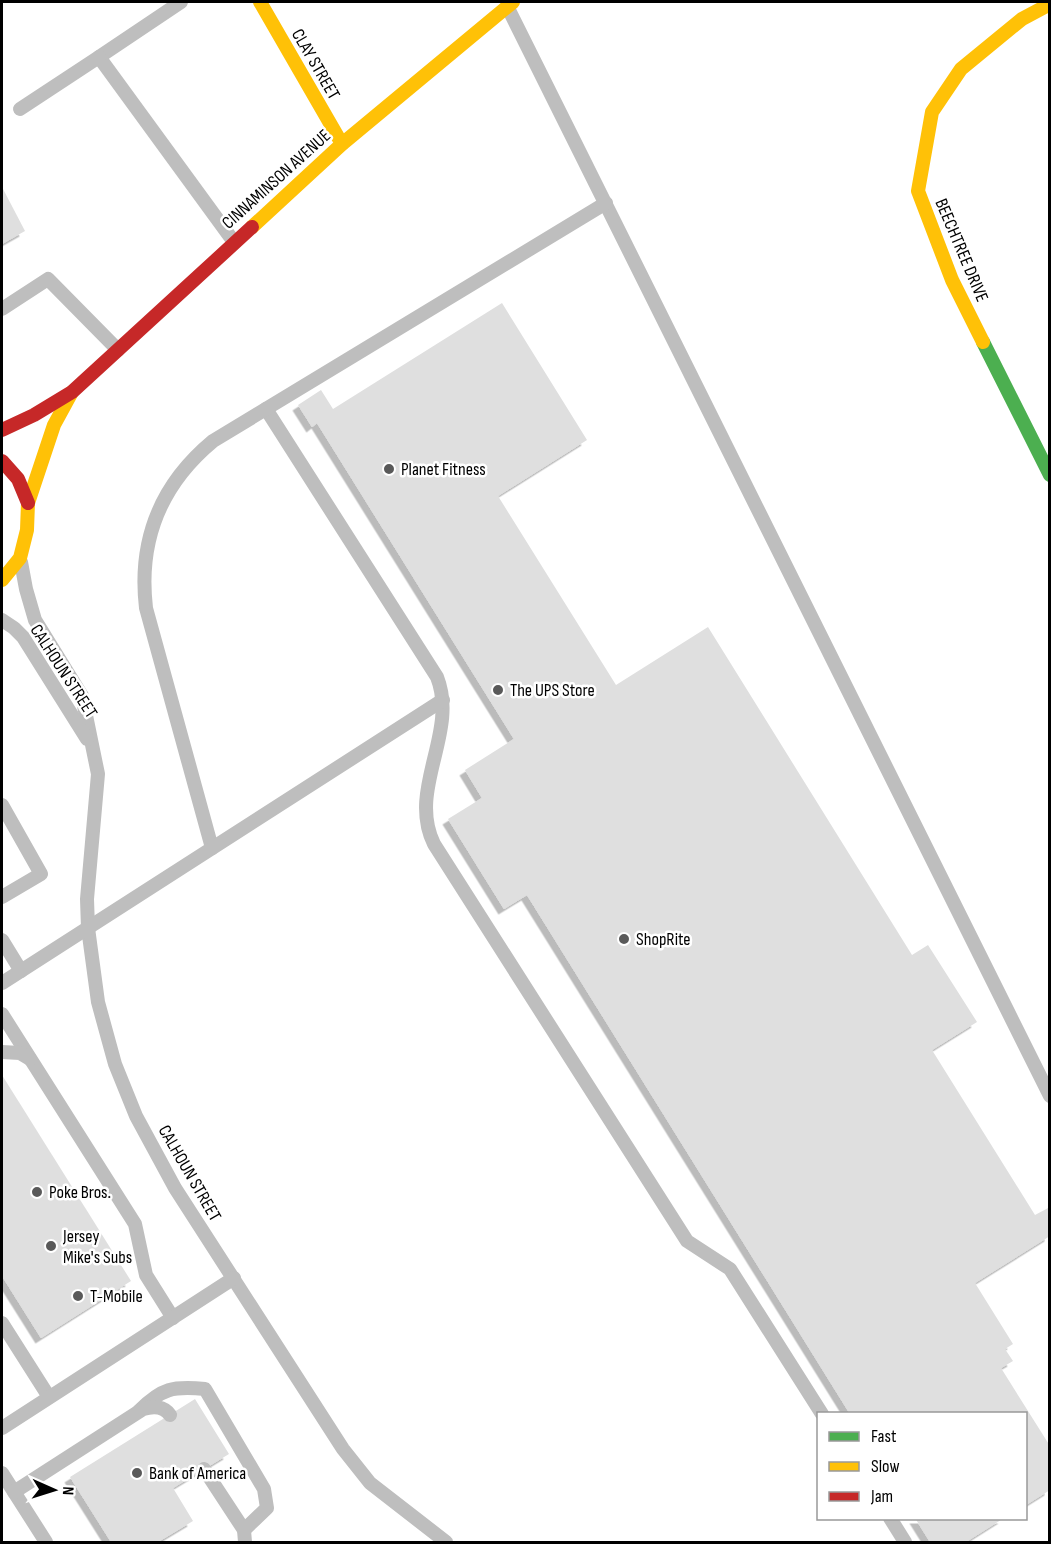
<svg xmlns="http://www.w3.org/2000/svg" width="1051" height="1544" viewBox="0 0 1051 1544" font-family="'Sofia Sans Condensed',sans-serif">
<defs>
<filter id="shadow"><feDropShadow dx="-5.5" dy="5.5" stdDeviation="0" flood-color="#0004"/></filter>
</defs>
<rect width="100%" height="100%" fill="#fff"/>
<g fill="#dfdfdf" filter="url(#shadow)">
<polygon points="2,187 25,231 2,244"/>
<polygon points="502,303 587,440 498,496 616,685 708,627 912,955 928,945 977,1022 932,1050 1035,1215 1050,1207 1050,1236 975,1283 1013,1344 1005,1349 1013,1361 1001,1368 1050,1446 1050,1490 1026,1505 1026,1414 850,1414 527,895 504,909 448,819 482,798 465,770 514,739 317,423 312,427 298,405 321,390 333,409"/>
<polygon points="2,1075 131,1281 41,1338 2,1276"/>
<polygon points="195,1399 229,1454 173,1488 193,1521 158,1542 111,1542 70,1477"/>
<polygon points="915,1518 1004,1518 966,1542 930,1542"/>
</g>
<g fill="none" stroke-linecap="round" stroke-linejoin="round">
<g stroke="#bebebe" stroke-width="14">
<polyline points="181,2 99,57 234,242"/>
<polyline points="507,6 1050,1096"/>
<polyline points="20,109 99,57"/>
<polyline points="2,309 48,279 118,350"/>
<path d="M 266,409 L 437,677 C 459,733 407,789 434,844 L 687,1241 L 730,1269 L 822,1414"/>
<polyline points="21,562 26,589 35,620 82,696 98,774 87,899 88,928 98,1002 115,1064 136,1116 175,1188 343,1449 370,1483 446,1542"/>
<polyline points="2,620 14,628 23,637 87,739"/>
<polyline points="2,805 41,874 2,897"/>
<path d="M 212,848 L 146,608 C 138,540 160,485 213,441 L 606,203"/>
<polyline points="2,940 21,971"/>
<polyline points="2,983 443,700"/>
<polyline points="2,1014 135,1224 146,1275 173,1318"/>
<polyline points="2,1052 20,1053 30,1059"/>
<polyline points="2,1323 49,1397"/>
<path d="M 139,1411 C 162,1388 173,1386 205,1389 L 264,1489 L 267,1508 L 244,1530"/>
<polyline points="2,1428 234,1278"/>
<polyline points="204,1469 244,1530 245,1542"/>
<polyline points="2,1473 46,1542"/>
<path d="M 14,1492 L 143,1409 C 153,1406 164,1406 170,1415"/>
<polyline points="890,1518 905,1542"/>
</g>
<polyline stroke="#4caf50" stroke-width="14" points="983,342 1050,475"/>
<g stroke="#ffc107" stroke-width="14">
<polyline points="260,2 342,144"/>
<polyline points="252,227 342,144 513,2"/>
<polyline points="983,342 952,280 918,191 932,112 961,69 1022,19 1050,4"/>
<polyline points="2,580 20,558 27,530 28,503 54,425 72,392"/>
</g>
<g stroke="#c62828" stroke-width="14">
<polyline points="2,430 34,415 72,392 252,227"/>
<polyline points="2,461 18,479 28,503"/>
</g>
</g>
<g fill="#595959" stroke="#fff" stroke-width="2">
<circle cx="389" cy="469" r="6"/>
<circle cx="498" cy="690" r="6"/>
<circle cx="624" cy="939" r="6"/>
<circle cx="37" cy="1192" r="6"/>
<circle cx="51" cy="1246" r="6"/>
<circle cx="78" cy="1296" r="6"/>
<circle cx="137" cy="1473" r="6"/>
</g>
<g text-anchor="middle" stroke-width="5" stroke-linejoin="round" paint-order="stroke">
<g font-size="18" fill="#000" stroke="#fff">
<text transform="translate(316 64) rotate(60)" y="6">CLAY STREET</text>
<text transform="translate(276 179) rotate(-42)" y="6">CINNAMINSON AVENUE</text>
<text transform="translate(962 250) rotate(67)" y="6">BEECHTREE DRIVE</text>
<text transform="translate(64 671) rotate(57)" y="6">CALHOUN STREET</text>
<text transform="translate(190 1173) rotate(60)" y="6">CALHOUN STREET</text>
</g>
<g font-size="18" fill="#000" stroke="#fff" text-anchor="start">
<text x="401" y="475">Planet Fitness</text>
<text x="510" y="696">The UPS Store</text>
<text x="636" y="945">ShopRite</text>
<text x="49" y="1198">Poke Bros.</text>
<text x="63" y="1242">Jersey<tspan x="63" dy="21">Mike's Subs</tspan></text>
<text x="90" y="1302">T-Mobile</text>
<text x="149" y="1479">Bank of America</text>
</g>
</g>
<rect width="1051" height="1544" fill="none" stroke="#000000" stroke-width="6"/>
<rect x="817" y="1412" width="210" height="108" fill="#ffffff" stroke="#999999" stroke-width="1.5"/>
<rect x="829" y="1432" width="30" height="9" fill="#4caf50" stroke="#999999" stroke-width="1.5"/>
<text x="871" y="1442" font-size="18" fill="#000000">Fast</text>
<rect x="829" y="1462" width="30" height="9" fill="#ffc107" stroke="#999999" stroke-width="1.5"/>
<text x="871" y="1472" font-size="18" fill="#000000">Slow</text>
<rect x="829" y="1492" width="30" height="9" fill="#c62828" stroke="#999999" stroke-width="1.5"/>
<text x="871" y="1502" font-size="18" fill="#000000">Jam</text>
<g transform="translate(54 1490) rotate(93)" stroke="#ffffff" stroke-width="4.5" paint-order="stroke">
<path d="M0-4.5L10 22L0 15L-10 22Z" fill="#000000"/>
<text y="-9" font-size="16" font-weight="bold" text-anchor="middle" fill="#000000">N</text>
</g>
</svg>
